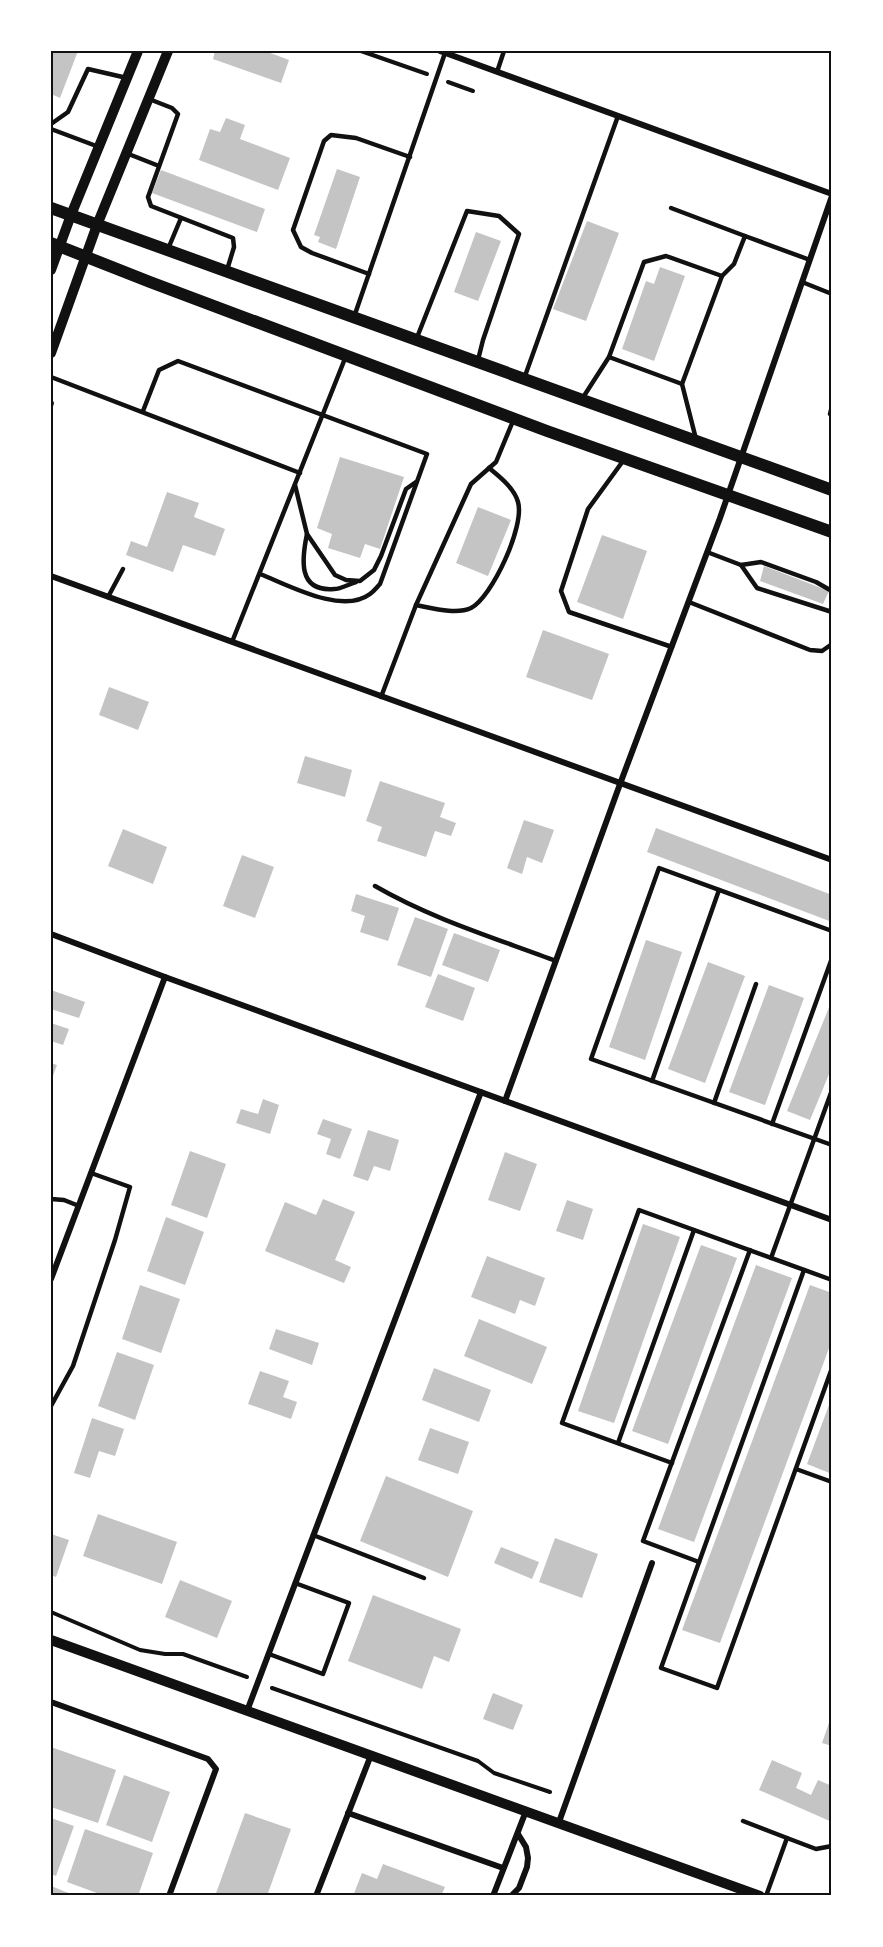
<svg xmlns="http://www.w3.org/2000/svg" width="883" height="1947" viewBox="0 0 883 1947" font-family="Commissioner,sans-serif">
<rect width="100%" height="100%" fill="#fff"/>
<g fill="#c4c4c4">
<polygon points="51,51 78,51 60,98 51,94"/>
<polygon points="215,51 265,51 289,60 281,83 213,59"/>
<polygon points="226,118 245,125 240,139 290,158 278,190 199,160 210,129 220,132"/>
<polygon points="337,169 360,177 336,249 318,242 320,237 314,235"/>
<polygon points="161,170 265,209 257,232 152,193"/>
<polygon points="587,221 619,233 586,321 553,309"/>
<polygon points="476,232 501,241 478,301 454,292"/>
<polygon points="660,267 685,276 654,361 622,349 646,281 654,284"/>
<polygon points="340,457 404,477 380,549 365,544 360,558 328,548 332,534 317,528"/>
<polygon points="167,492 199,503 194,517 225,529 215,556 183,545 173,572 126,555 131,541 147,547"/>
<polygon points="478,507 511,520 488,576 456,563"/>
<polygon points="602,535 647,551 623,619 577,602"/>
<polygon points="764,566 829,591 823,604 760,581"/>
<polygon points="543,630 609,654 592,700 526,677"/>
<polygon points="109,687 149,702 138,730 99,715"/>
<polygon points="305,756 352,770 345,797 297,783"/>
<polygon points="380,781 445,803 440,817 456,823 451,836 435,831 426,857 377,841 382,827 366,821"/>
<polygon points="524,820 554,830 542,863 527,857 522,874 507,868"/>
<polygon points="656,828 832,895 832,922 647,852"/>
<polygon points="123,829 167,847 153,884 108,866"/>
<polygon points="242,855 274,867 255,918 223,906"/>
<polygon points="356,894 399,908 388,941 360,932 365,916 351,911"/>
<polygon points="415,917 448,929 431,977 397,965"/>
<polygon points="454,933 500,950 488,982 442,965"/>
<polygon points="646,940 682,952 645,1060 609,1047"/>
<polygon points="708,962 745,976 705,1083 668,1069"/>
<polygon points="438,974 475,988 463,1021 425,1007"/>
<polygon points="769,985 804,998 765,1105 729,1092"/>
<polygon points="51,990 85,1002 79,1018 51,1009"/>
<polygon points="832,1000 832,1067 810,1120 787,1111"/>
<polygon points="51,1023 69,1029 63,1045 51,1041"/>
<polygon points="51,1063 57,1065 51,1081"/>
<polygon points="263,1099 279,1105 270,1134 236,1123 241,1109 258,1114"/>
<polygon points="323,1119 352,1129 340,1159 326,1154 331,1139 317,1134"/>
<polygon points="368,1130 399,1140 390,1171 374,1166 368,1181 353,1176"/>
<polygon points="190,1151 226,1164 207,1218 171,1205"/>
<polygon points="505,1152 537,1164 520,1211 488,1200"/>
<polygon points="323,1199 355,1212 335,1260 351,1267 344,1283 265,1251 285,1202 316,1215"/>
<polygon points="567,1200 593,1209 583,1240 556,1231"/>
<polygon points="166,1217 204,1232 185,1285 147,1271"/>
<polygon points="643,1224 680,1237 614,1423 578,1411"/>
<polygon points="701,1245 737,1258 668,1444 632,1431"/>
<polygon points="487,1256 545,1278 535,1306 520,1300 515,1314 471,1297"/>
<polygon points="756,1265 792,1278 694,1542 658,1529"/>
<polygon points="140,1285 180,1299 161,1353 122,1339"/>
<polygon points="810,1285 832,1293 832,1340 720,1643 682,1630"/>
<polygon points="479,1319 547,1347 532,1384 464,1356"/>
<polygon points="276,1329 319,1343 312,1365 269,1349"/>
<polygon points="117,1352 154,1365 135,1420 98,1406"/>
<polygon points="434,1368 491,1390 479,1422 422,1400"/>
<polygon points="260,1371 289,1381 283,1397 297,1402 291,1419 248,1404"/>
<polygon points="832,1397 832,1474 807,1464"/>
<polygon points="92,1418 124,1429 115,1456 99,1451 90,1478 74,1473"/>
<polygon points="430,1428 469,1442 458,1474 418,1460"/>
<polygon points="386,1476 473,1511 448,1577 360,1541"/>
<polygon points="98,1514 177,1542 162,1584 83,1556"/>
<polygon points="51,1534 69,1540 56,1577 51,1575"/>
<polygon points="555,1538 598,1554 582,1598 539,1582"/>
<polygon points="501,1547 539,1562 532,1579 494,1563"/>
<polygon points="180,1580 232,1601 217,1638 165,1617"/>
<polygon points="373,1595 461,1629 449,1662 434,1656 422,1689 348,1661"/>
<polygon points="493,1693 523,1705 513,1730 483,1719"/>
<polygon points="832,1714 832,1746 822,1743"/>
<polygon points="51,1747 116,1770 98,1823 51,1807"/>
<polygon points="772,1760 802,1773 796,1788 811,1795 818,1780 832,1786 832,1822 759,1790"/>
<polygon points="124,1775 170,1792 152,1842 106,1825"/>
<polygon points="245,1813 291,1829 267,1896 215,1896"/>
<polygon points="51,1818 74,1826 56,1876 51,1874"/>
<polygon points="85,1829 153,1853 138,1896 105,1896 67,1882"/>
<polygon points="383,1864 445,1887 441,1896 353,1896 362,1873 377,1879"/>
<polygon points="51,1886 76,1896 51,1896"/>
</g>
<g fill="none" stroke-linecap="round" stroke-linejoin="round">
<g stroke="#111" stroke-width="4">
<polyline points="361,51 427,74"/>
<polyline points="448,82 473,91"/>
<polyline points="51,406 52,403"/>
<polyline points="51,1612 140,1650 165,1654 183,1654 247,1677"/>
<polyline points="272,1688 478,1761 494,1773 550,1792"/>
</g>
<g stroke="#111" stroke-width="4.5">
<polyline points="497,72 504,51"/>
<polyline points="149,99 172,108 178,114 148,197 151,206 233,238 234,247 227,270"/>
<polyline points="51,124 68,112 88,69 127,78"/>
<polyline points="51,129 99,147"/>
<polyline points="126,153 159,166"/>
<polyline points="671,208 745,236"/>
<polyline points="168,249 181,218"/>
<polyline points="369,274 312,253 301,247 293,230 324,141 331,135 356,138 410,157"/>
<polyline points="802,282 832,294"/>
<polyline points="354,317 445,53"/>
<polyline points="416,340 467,211 499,216 519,234 483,340 478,360"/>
<polyline points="609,357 682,384"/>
<polyline points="525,376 618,116"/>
<polyline points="51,377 300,473"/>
<polyline points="582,399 609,357 644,262 666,256 722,276"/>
<polyline points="832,406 830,414 832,415"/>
<path d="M 143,411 L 159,370 L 178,361 L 427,454 L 380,584 C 377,587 374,591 370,594 C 342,615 288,585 260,574"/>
<polyline points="696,439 682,384 722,276 734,264 745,236 810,260"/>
<polyline points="623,461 588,509 561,591 569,612 672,647"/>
<polyline points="295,485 307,534 335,575 346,580 360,581 374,570 381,556 406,489 416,482"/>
<path d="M 307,534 C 302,558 297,592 334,589 C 341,589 349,584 356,582"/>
<polyline points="707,552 741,565 761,562 816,582 830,590 832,593"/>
<polyline points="741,565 757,588 832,612"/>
<polyline points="108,597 123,569"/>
<polyline points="689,602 810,650 822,651 832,644"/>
<path d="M 416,605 C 432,608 456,615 471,608 C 492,597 525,526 518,502 C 514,488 500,477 489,468"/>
<polyline points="232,642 346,356"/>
<polyline points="381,697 416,605 471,484 496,462 513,421"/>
<path d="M 375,886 C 432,919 495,938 556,961"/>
<polyline points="832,931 659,868 591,1059 832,1145"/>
<polyline points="652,1081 719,890"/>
<polyline points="714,1103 756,984"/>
<polyline points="772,1124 832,958"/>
<polyline points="51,1199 64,1200 79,1206"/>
<polyline points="771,1258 832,1090"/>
<polyline points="804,1270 661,1668 717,1688 832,1368"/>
<polyline points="51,1406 73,1366 115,1240 130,1187 91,1173"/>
<polyline points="618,1443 694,1230"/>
<polyline points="672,1463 562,1423 639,1210 832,1280"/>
<polyline points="796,1469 832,1482"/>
<polyline points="313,1535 424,1578"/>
<polyline points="699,1562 643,1541 750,1250"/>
<polyline points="269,1654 323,1674 349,1603 295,1583"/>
<polyline points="743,1821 787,1838 766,1896"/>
<polyline points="787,1838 816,1849 832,1846"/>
</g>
<g stroke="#111" stroke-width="6">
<polyline points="440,51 832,194"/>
<polyline points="51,576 832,860"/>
<polyline points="51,934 165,977 832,1220"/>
<polyline points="505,1101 620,784 720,518 832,196"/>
<polyline points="51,1279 165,977"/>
<polyline points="51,1702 208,1759 216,1769 169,1896"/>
<polyline points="247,1711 481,1092"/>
<polyline points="348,1813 503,1868"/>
<polyline points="559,1822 652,1563"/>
<polyline points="316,1896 371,1755"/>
<polyline points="493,1896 526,1811"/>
<polyline points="511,1896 519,1888 527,1867 528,1858 526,1847 518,1834"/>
</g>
<g stroke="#111" stroke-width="10">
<polyline points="51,270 71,215 138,51"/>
<polyline points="51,353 97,225 168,51"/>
<polyline points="51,1640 760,1896"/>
</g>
<g stroke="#111" stroke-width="12">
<polyline points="51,208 832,490"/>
<polyline points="51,243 150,282 547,431 832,532"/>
</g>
</g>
<rect width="883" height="1947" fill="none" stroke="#ffffff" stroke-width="105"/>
<rect x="52" y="52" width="778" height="1842" fill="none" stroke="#111" stroke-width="2"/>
</svg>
